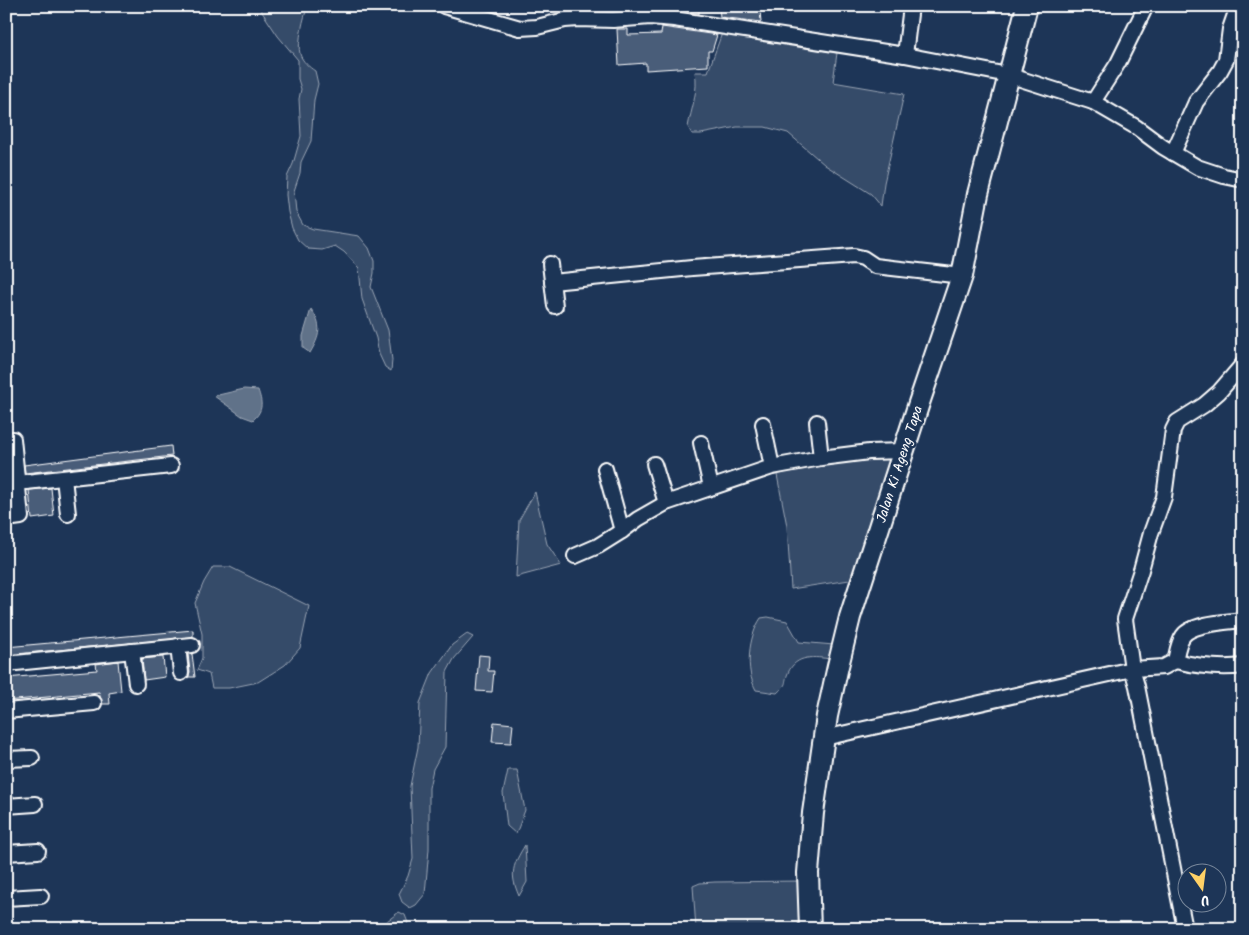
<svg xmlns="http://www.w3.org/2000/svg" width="1249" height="935" viewBox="0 0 1249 935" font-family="Kalam,sans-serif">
<rect width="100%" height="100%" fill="#1d3557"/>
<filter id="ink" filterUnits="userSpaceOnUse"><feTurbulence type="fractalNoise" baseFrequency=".02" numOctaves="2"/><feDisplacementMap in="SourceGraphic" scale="10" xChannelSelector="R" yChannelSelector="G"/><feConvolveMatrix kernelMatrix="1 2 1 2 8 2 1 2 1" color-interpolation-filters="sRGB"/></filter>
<g filter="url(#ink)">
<g fill="#364b69" stroke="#9aa5b4">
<path d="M 258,6 L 308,6 C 304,15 297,44 300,54 C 302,61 309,67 315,71 L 318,84 L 314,100 L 311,141 L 301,162 L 300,173 L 294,191 L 296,212 L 303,225 L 313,229 L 359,236 L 369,248 L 374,261 L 374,273 L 371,287 L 388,330 L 392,360 L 391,371 L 385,367 L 379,354 L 376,338 L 362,299 L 359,268 L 344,252 L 335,246 L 322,250 L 308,249 L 298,240 L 292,228 L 288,212 L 286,195 L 287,177 L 293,164 L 301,136 L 299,99 L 301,89 L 298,79 L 298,60 L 278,36 Z"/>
<path d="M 722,33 L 837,53 L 833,82 L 904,94 L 884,183 L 881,206 L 871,194 L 825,165 L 788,133 L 765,127 L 737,127 L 701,134 L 692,134 L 688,127 C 691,110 699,90 695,72 L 708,72 Z"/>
<path d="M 896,456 L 856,579 L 791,589 L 787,526 L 777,475 C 812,463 859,459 896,456 Z"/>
<polygon points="535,492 547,544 561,565 516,577 519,520"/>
<polygon points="213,567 230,567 309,606 300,648 285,665 258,682 229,688 212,688 209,674 197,670 202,658 202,634 195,603 204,582"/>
<path d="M 768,617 L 787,621 L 799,642 L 834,645 L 831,659 C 815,657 796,654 788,673 C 783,685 789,682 777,693 L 756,690 C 745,670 748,637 761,618 Z"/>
<polygon points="467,634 473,637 454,659 447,672 445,747 433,769 429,788 429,849 425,894 416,905 410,908 402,902 399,894 408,876 413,859 410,786 418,747 420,703 432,673 452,645"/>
<polygon points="508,770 517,770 525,810 516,834 507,826 503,793"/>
<path d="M 525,845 L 527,882 L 519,896 C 509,873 513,865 525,845 Z"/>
<polygon points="802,881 803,929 696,929 693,886 700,883 715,882"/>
<polygon points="399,912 405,915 408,923 404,929 381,929 387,921"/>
</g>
<g fill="#617289" stroke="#a0aab8">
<path d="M 311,309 C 323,326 320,336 310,353 L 303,348 L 303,336 Z"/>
<path d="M 244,389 L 258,390 C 262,402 264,410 253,420 L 242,416 L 214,396 Z"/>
</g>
<g fill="#4a5d79" stroke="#fff">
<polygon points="684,6 699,6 699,14 685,12"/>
<polygon points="719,6 755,6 756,10 760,10 761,22 720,17"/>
<polygon points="662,27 717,35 712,51 708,51 708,66 646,70 646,63 619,65 617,29 628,29 628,35 661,34"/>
<polygon points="171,446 172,456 25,473 24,465"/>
<polygon points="51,488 54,516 32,519 29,490"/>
<polygon points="193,630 193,637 6,655 6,647"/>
<polygon points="188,654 192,654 195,677 188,677 190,672"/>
<polygon points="479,655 489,656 488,671 494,671 492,692 476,691"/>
<polygon points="163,657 165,677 144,680 142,659"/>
<polygon points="118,661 121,691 109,693 110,704 102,704 99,692 6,701 6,678 97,670 96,664"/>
<polygon points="494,722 513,724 511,743 492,742"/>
</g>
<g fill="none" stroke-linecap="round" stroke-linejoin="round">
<defs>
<g id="street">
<polyline points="444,6 520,28 537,27 565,20 578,19 613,20 650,17 674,19 905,55 1008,75 1093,102 1136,127 1163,147 1197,167 1224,176 1243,180"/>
<polyline points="905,55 911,6"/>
<polyline points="1093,102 1118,63 1146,6"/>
<polyline points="1173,153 1196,102 1220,71 1226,60 1230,29 1238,6"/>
<polyline points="550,264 555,306"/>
<polyline points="552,282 692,268 854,256 863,258 875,266 962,276"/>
<polyline points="817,422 821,458"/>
<polyline points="763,424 772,467"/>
<polyline points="701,443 711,487"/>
<polyline points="654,464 666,503"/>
<polyline points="605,469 622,531"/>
<polyline points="64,478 68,514"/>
<polyline points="17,483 171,466"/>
<polyline points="6,519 21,517 13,439"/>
<polyline points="575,556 598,546 622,531 638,519 666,503 772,467 821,458 869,452 904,451"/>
<polyline points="178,646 181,673"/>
<polyline points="132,651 136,684"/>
<path d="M 1175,661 C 1197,666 1220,669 1243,666"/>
<polyline points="6,664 192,645"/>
<polyline points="6,711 94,703"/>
<path d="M 824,738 L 1132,669 L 1164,667 L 1175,661 C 1177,653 1178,643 1183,636 C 1192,623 1228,622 1243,620"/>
<polyline points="6,759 32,758"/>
<polyline points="6,806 35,804"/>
<polyline points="6,853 38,851"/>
<polyline points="6,898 41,896"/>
<polyline points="1185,929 1137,686 1132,669 1125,619 1141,570 1151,533 1164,497 1173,430 1177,422 1204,405 1219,392 1243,364"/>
</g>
<polyline id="secondary" points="810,929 808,873 813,813 827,716 838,666 850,617 919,403 962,276 978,194 1027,6"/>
</defs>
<use href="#street" stroke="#fff" stroke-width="18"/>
<use href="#secondary" stroke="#fff" stroke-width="24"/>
<use href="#street" stroke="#1d3557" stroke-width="14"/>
<use href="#secondary" stroke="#1d3557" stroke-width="20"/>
</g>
</g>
<g text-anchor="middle" stroke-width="5" stroke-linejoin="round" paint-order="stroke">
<g font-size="14" fill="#fff" stroke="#1d3557">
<text transform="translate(899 464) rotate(-72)" y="5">Jalan Ki Ageng Tapa</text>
</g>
</g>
<rect width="1249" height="935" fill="none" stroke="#1d3557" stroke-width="25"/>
<rect x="12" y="12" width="1224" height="910" fill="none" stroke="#fff" stroke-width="2" filter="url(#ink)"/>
<g transform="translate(1202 888) rotate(166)"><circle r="24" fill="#1d3557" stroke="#77869a"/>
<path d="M0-4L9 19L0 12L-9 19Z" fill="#ffd166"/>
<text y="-8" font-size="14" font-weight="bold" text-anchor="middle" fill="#ffffff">U</text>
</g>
</svg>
